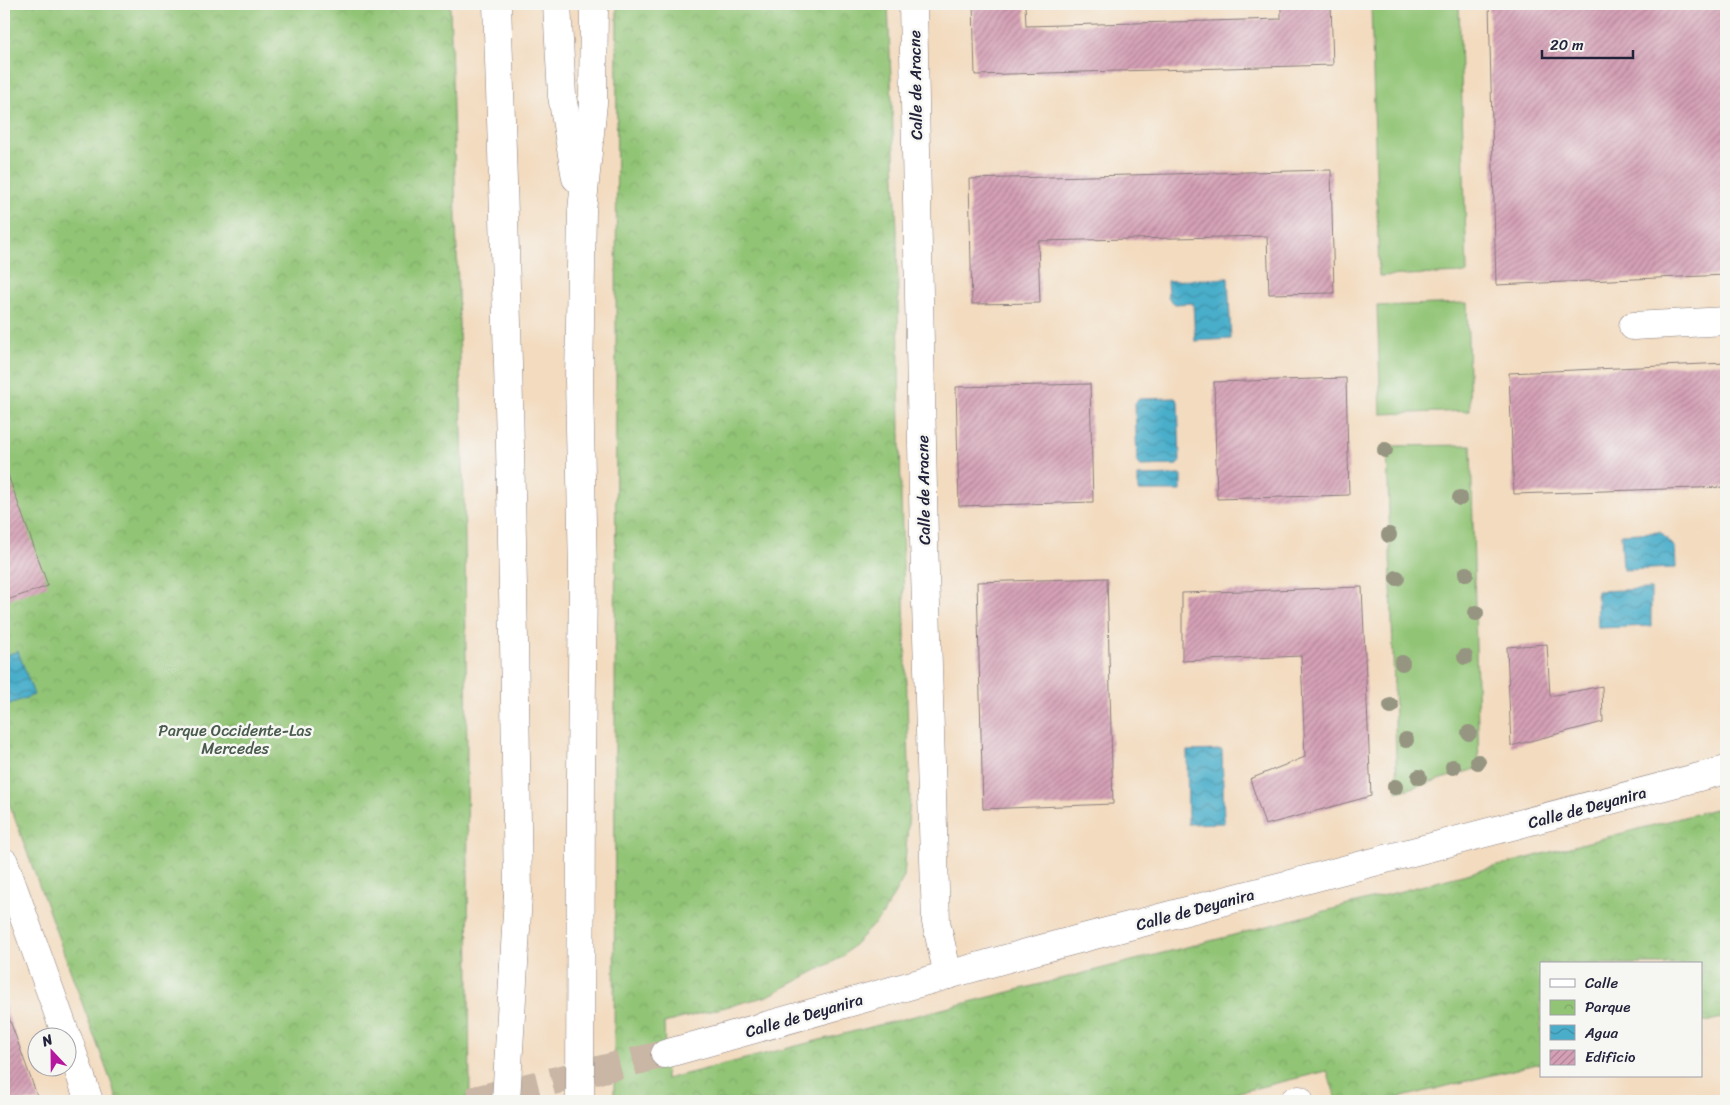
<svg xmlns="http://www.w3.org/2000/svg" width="1730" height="1105" viewBox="0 0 1730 1105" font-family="Sriracha,sans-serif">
<defs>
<pattern id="park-crowns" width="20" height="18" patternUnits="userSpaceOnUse" patternTransform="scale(1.25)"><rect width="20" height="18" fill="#91c475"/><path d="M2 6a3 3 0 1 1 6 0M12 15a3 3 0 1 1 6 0" fill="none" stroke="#7da866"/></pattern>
<pattern id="water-waves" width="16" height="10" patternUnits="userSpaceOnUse" patternTransform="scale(1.25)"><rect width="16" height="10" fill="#4aaeca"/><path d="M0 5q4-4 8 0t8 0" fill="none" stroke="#3d8da5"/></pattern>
<pattern id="building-hatch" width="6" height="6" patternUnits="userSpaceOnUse" patternTransform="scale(1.25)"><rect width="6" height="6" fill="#d5a0b5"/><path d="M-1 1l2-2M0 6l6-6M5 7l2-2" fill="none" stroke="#ac8294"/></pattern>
</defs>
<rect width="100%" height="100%" fill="#f6f6f2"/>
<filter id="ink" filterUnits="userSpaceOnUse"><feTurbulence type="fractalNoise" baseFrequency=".02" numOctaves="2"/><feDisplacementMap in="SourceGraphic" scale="10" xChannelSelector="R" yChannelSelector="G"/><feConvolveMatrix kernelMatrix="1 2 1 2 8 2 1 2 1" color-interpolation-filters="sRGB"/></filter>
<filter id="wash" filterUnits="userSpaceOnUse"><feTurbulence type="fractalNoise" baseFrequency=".0096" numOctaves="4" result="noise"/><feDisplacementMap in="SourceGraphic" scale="20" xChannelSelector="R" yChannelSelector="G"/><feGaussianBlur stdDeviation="1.12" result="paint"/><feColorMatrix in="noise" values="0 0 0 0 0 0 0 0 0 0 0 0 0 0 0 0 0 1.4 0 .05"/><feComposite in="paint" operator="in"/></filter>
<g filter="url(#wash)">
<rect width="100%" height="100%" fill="#f3dbbf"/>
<g fill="url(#park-crowns)" stroke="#5a7358">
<polygon points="4,4 450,4 465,537 470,1101 118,1101 4,789"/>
<polygon points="617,4 888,4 897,230 901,498 910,798 904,877 882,916 842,957 768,996 664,1023 666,1079 1226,937 1726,806 1726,1017 1701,1023 1701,964 1541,964 1541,1063 1386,1101 1337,1101 1327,1071 1202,1101 614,1101"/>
</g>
<g fill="#91c475" stroke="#5a7358">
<polygon points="1371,4 1459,4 1467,273 1379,276"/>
<polygon points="1467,303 1470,411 1381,414 1377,306"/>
<polygon points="1471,445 1479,768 1397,792 1387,446"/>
</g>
<g fill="url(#water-waves)" stroke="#366882">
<polygon points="1228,278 1231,339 1195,341 1193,303 1175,304 1168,298 1167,281"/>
<polygon points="1175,398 1178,401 1180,461 1177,465 1141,466 1137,463 1135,403 1139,399"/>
<polygon points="1181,475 1181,491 1138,491 1138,476"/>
<polygon points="1660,532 1675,547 1676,568 1623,570 1621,534"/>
<polygon points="1651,589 1651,626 1598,628 1597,591"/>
<polygon points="18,651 34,695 4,706 4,656"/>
<polygon points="1222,750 1224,823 1188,824 1187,751"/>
</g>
<g id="blocks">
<g fill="url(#building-hatch)">
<polygon points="973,4 1025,4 1026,26 1281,19 1281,4 1331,4 1333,65 975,75"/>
<polygon points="1489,4 1726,4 1726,275 1496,285"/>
<polygon points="1331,170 1334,293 1269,294 1267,236 1038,241 1040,303 972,304 969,179"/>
<polygon points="1726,363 1726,487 1514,494 1509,373"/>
<polygon points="1346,378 1349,495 1217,499 1214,382"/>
<polygon points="1090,384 1093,502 959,506 956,387"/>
<polygon points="4,464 48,586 4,601"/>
<polygon points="1722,558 1726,558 1726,621 1725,621"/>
<polygon points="1107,578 1113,804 983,809 977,582"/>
<polygon points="1362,587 1371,796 1265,825 1250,779 1305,757 1301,656 1182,661 1182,593"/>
<polygon points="1547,644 1550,696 1602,686 1603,722 1511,746 1507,647"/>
<polygon points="4,1004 39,1101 4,1101"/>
</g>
</g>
</g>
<g filter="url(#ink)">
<use href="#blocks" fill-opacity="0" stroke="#8a7e7d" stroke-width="1"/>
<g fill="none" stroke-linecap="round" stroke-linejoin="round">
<polyline stroke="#c9b6a5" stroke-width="28" stroke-dasharray="28 14" stroke-linecap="butt" points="470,1101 665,1054"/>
<defs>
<g id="minor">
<polyline points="913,4 924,540 936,922 948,975"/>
<polyline points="1633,326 1726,321"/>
<polyline points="4,862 67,1038"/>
<polyline points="68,1039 89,1101"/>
<polyline points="665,1054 1041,949 1726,770"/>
<polyline points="1294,1101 1299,1100"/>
</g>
<g id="highway">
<path d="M 497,4 C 508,301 514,598 518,895"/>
<polyline points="557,4 562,96 576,178"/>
<polyline points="580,1101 581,776 583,573 579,380 582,211 593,103 594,4"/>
</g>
</defs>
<use href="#minor" stroke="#8a7e7d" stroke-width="29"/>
<use href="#highway" stroke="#8a7e7d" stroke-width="29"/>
<use href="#minor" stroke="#fff" stroke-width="28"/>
<use href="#highway" stroke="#fff" stroke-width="28"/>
<defs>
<polyline id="highway-bridge" points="506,1101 518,895"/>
</defs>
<use href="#highway-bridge" stroke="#8a7e7d" stroke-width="29" stroke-linecap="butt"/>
<use href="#highway-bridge" stroke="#fff" stroke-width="28"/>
</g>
<g fill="#969581">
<circle cx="1385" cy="450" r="8"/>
<circle cx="1460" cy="498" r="8"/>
<circle cx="1389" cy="535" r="8"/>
<circle cx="1466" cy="574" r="8"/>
<circle cx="1397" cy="578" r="8"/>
<circle cx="1476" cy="613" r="8"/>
<circle cx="1465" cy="657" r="8"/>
<circle cx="1402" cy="663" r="8"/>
<circle cx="1391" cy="706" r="8"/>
<circle cx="1469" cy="733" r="8"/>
<circle cx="1406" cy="740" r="8"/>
<circle cx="1478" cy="762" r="8"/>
<circle cx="1453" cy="767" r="8"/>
<circle cx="1419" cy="777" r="8"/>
<circle cx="1395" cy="787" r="8"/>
</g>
</g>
<g text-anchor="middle" stroke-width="5" stroke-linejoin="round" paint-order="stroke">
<g font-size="16" fill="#22223b" stroke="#f6f6f2">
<text transform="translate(915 85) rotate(-91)" y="6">Calle de Aracne</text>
<text transform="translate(923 490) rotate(-91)" y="6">Calle de Aracne</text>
<text transform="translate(1587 807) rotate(-15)" y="6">Calle de Deyanira</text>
<text transform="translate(1195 909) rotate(-15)" y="6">Calle de Deyanira</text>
<text transform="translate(804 1015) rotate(-16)" y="6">Calle de Deyanira</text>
</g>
<g font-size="16" fill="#495b4f" stroke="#f6f6f2">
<text x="235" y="736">Parque Occidente-Las<tspan x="235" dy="18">Mercedes</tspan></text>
</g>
</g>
<rect width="1730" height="1105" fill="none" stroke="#f6f6f2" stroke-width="20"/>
<rect x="1540" y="962" width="162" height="115" fill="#f6f6f2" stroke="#a1a1a9"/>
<rect x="1550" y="979" width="25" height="8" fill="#ffffff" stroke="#a1a1a9"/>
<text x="1585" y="988" font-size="15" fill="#22223b">Calle</text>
<rect x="1550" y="1000" width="25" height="15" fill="url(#park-crowns)" stroke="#a1a1a9"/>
<text x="1585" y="1012" font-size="15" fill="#22223b">Parque</text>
<rect x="1550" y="1025" width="25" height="15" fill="url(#water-waves)" stroke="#a1a1a9"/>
<text x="1585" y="1038" font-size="15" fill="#22223b">Agua</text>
<rect x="1550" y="1050" width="25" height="15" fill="url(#building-hatch)" stroke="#a1a1a9"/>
<text x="1585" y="1062" font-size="15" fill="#22223b">Edificio</text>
<g transform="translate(52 1052) rotate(338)"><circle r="24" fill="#f6f6f2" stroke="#a1a1a9"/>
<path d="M0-4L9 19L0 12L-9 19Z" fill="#b5179e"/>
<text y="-8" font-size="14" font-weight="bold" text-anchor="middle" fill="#22223b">N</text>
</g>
<path d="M1542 50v8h91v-8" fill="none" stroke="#22223b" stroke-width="2.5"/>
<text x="1550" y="50" font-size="15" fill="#22223b" stroke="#f6f6f2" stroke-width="4" paint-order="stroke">20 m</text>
</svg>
